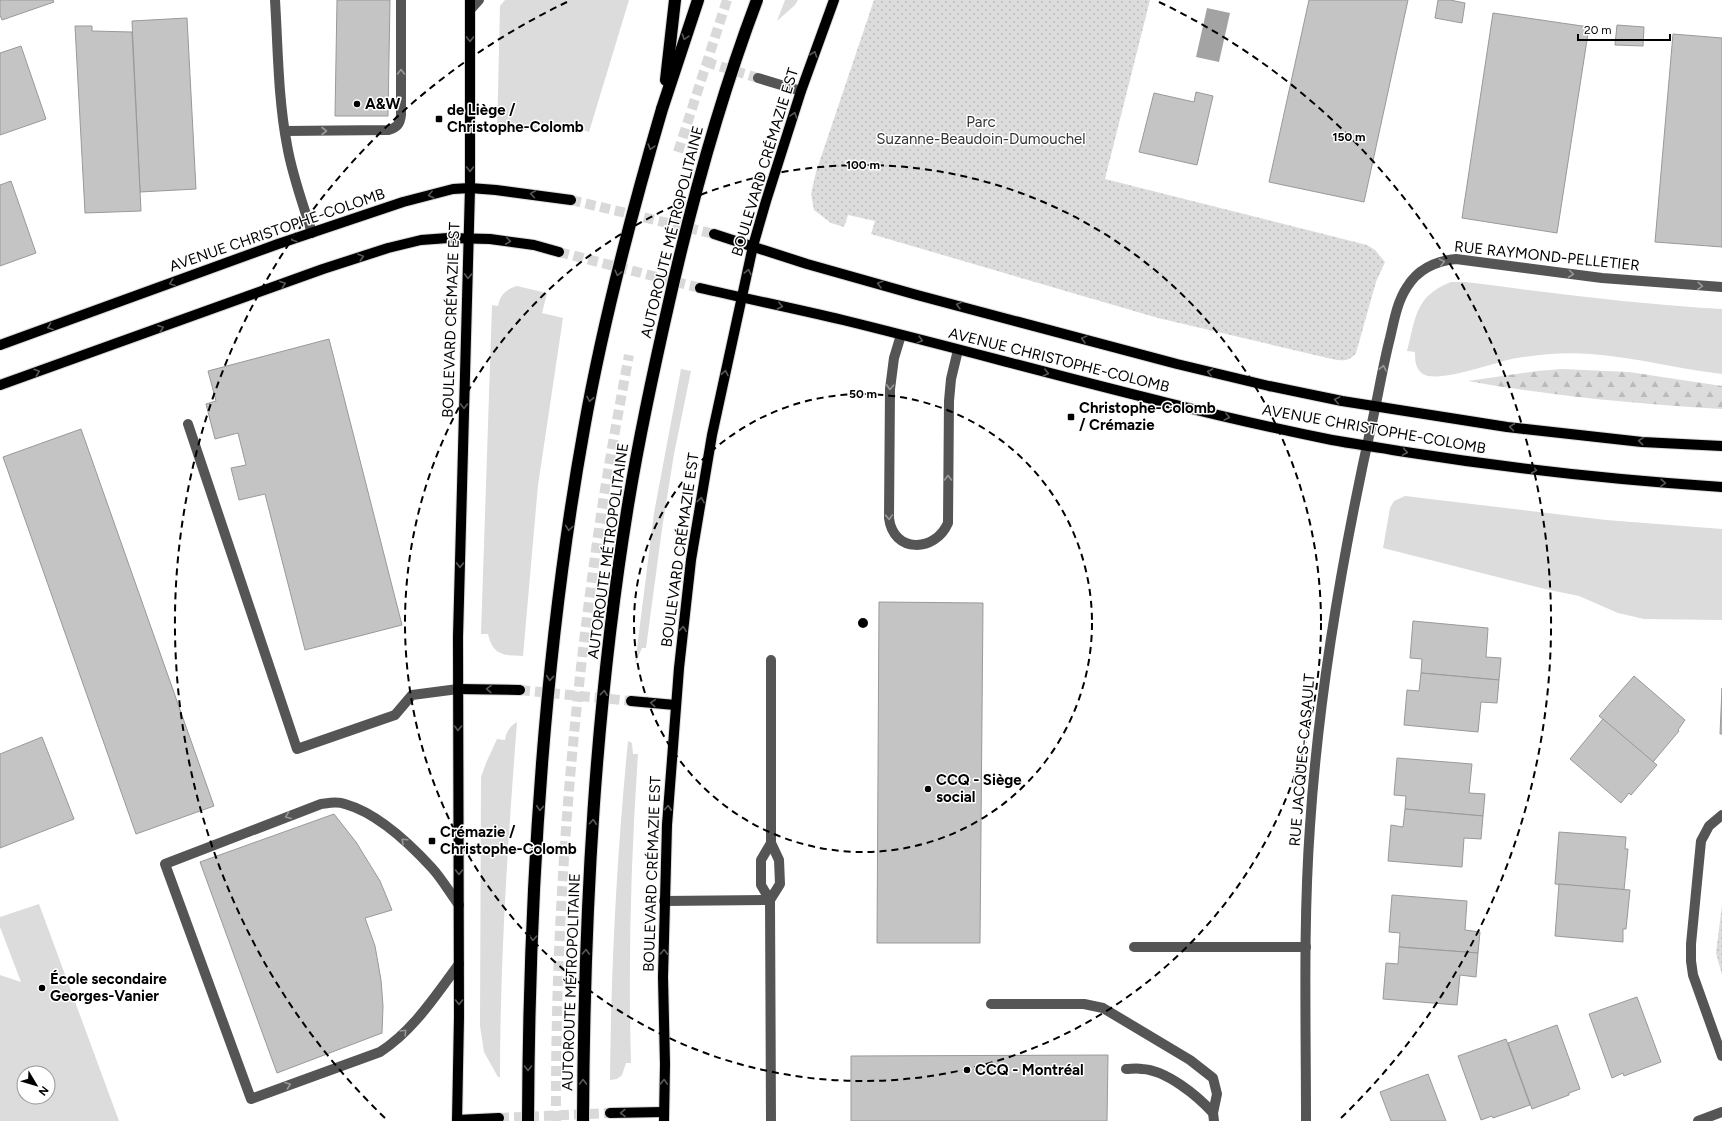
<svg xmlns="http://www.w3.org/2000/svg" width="1722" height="1121" viewBox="0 0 1722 1121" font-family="Figtree,sans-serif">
<defs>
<pattern id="forest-firs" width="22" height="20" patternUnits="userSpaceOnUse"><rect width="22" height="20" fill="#dcdcdc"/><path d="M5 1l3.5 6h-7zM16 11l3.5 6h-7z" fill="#bbb"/></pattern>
<pattern id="park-dots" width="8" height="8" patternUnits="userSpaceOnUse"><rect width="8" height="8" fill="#dcdcdc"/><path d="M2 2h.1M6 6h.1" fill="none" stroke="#bbb" stroke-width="1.8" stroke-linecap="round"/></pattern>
</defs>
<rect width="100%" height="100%" fill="#fff"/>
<g fill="#dcdcdc" fill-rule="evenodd">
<polygon points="505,0 629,0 589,132 566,124 497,134 500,6"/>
<polygon points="785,0 798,0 795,5 777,21"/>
<path d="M 1451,282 L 1466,282 C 1551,293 1636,304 1722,309 L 1722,374 C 1678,369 1634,357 1590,354 C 1566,352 1541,354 1517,358 C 1497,361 1439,384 1423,374 C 1415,369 1415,360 1415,352 L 1407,351 C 1416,317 1415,296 1451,282 Z"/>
<path d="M 517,286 L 547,293 L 542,313 L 563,318 L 538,485 L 523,656 C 504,655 493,656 488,634 L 481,634 L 492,305 L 498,306 C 500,295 506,289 517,286 Z"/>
<polygon points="681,369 691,371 674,454 662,529 646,648 642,648 635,664 654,513"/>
<polygon points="1405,496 1606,520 1722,529 1722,620 1644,619 1618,613 1579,596 1545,589 1383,548 1390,508 1394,501"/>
<path d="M 517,722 C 508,840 500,958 500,1077 L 498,1077 L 484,1052 L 480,1026 L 481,777 L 486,763 L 497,739 L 505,740 C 506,732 510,726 517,722 Z"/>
<path d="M 628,741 L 632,743 L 633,754 L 638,754 C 631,857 628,960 631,1063 L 626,1063 L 622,1075 L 617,1079 L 610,1080 C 611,966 617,853 628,741 Z"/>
<path d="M 39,904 L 119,1121 L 0,1121 L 0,975 L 21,982 L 0,927 L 0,917 ZM 24,1073 L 48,1073 L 48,1097 L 24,1097 Z"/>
</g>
<path fill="url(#forest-firs)" d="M 1562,369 L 1629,372 L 1722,386 L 1722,409 C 1638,404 1552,396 1468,381 L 1537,371 Z"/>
<g fill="url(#park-dots)">
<path d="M 874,0 L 1150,0 L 1105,179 L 1367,245 L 1375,250 L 1385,262 L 1376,282 L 1356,353 C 1349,362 1342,361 1332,359 L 1158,318 L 871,234 L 875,221 L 848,215 L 844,227 L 831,223 L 814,210 L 811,194 L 816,172 Z"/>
<polygon points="1722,905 1722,975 1716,953"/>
</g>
<polygon fill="#a3a3a3" points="1207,8 1230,13 1219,62 1196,57"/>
<g fill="#c4c4c4" stroke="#999">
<polygon points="0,0 53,0 54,2 2,20 0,15"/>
<polygon points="337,0 390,0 388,116 335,116"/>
<polygon points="1309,0 1408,0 1364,202 1269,182"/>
<polygon points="1438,0 1450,0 1465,3 1462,23 1435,18"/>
<polygon points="1493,13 1589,27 1557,233 1462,218"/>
<polygon points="187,18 196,189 140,192 132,21"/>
<polygon points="1617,25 1644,27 1643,46 1615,45"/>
<polygon points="75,26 92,26 92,31 132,32 141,211 85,213"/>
<polygon points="1673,34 1722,38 1722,247 1655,242"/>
<polygon points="21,46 46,119 0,135 0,53"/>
<polygon points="1196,92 1213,96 1197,165 1139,152 1154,93 1194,102"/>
<polygon points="11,181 36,253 0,266 0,185"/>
<polygon points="329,339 402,625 305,650 265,494 239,500 231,468 246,465 238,433 215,439 206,404 216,401 208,371"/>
<polygon points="81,429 214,806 136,834 3,457"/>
<polygon points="879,602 983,603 980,943 877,943"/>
<polygon points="1413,621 1488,628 1486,657 1501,658 1499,680 1421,673 1422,659 1410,658"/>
<polygon points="1421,673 1499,680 1497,703 1481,702 1478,732 1404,725 1407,690 1419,691"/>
<polygon points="1634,676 1685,720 1678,730 1679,731 1653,762 1599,716"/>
<polygon points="1722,688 1722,734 1720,734"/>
<polygon points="1603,719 1657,765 1631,795 1629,793 1621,803 1570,759"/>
<polygon points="42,737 74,819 0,848 0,754"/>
<polygon points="1397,758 1472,764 1469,793 1485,794 1483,816 1405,809 1406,796 1394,795"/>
<polygon points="1405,809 1483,816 1481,839 1464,838 1462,867 1388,861 1391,825 1403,827"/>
<polygon points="334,814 356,842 380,881 392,910 365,918 375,946 381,980 383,1006 382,1033 277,1073 200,862"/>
<polygon points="1559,832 1626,837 1625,849 1628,849 1624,890 1555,884"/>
<polygon points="1559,884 1630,890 1626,929 1623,929 1623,942 1555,936"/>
<polygon points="1392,895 1467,901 1465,930 1480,932 1478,953 1399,947 1400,933 1389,932"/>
<polygon points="1399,947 1478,953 1476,977 1460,975 1457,1005 1383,999 1386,963 1398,964"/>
<polygon points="1637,997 1661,1062 1624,1076 1623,1073 1612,1078 1589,1014"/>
<polygon points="1557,1025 1580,1089 1569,1093 1569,1095 1532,1109 1508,1043"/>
<polygon points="1506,1039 1530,1105 1493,1118 1492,1116 1481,1120 1458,1056"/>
<polygon points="1108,1055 1107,1121 851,1121 851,1056"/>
<polygon points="1428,1074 1446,1121 1391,1121 1380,1092"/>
</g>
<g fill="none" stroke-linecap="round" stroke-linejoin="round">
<g stroke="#d9d9d9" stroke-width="10" stroke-dasharray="10 5" stroke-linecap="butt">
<polyline points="706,62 758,78"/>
<polyline points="678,152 727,0"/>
<path d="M 556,1121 C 555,918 571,716 601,515 C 609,462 619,409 629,355"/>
</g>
<g stroke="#d9d9d9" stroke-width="10" stroke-dasharray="10 5" stroke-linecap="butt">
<polyline points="571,200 714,234"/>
<polyline points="559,252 700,288"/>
<polyline points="520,690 631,701"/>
<polyline points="499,1118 610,1113"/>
</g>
<defs>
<g id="major">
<polyline points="714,234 807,264 917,295 1177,364 1269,386 1342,401 1507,427 1642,442 1722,446"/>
<path d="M 700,288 C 748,299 796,309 843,320 C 1006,360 1167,407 1332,440 C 1354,444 1377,447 1399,451 C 1506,468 1614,480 1722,487"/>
<polyline points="0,345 278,244 403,202 453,189 470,188 496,190 571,200"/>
<polyline points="0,385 323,269 388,248 421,240 448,238 490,239 534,245 559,252"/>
<polyline points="458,689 520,690"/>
<polyline points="631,701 675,705"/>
<polyline points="610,1113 663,1112"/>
<polyline points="457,1120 499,1118"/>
<polyline points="457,1121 459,1017 458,637 470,188 470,0"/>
<polyline points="664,1121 665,1064 663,977 667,825 679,668 691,560 712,435 753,246 766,201 801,91 834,0"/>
</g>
<g id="highway">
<polyline points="666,80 675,0"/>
<polyline points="662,109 698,0"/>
</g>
</defs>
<use href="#major" stroke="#dbdbdb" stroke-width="12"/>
<use href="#highway" stroke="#dbdbdb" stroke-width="14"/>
<g stroke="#555" stroke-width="10">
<path d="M 275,0 C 278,48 278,98 287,145 C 292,175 303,204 312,233"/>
<polyline points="470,10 479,0"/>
<polyline points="758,78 801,91"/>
<path d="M 285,131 L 388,130 C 397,128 400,124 401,115 L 401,0"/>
<path d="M 901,335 L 894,358 L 890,389 L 889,518 C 893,553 935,553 948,523 L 949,401 L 951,379 L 958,350"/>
<polyline points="188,424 297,749 395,715 412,695 458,689"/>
<polyline points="1722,815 1709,826 1701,841 1691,944 1691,961 1693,975 1722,1056"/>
<polyline points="770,900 780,884 779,860 771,843 771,660"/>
<polyline points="664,901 770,900"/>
<path d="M 459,905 C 450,893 442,879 432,868 C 410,844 377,813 345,804 C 337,801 329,803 321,804 L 165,864 L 251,1099 L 380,1052 C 413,1031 436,995 459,964"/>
<polyline points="1134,947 1306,947"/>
<polyline points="991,1004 1084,1004 1103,1008 1190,1060 1213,1078 1217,1094 1213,1113"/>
<path d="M 1126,1069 C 1131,1069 1137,1068 1142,1069 C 1166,1070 1198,1096 1213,1113 L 1214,1121"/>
<polyline points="771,1121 770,900 761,885 761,860 771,843"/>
<path d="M 1306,1121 C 1306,1023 1303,924 1310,826 C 1319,688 1343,552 1373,418 C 1379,391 1383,365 1390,338 C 1394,321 1397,302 1407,287 C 1418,269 1436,261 1456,259 L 1602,278 L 1722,287"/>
<polyline points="1698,1121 1722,1112"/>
</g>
<use href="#major" stroke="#000" stroke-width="10"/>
<use href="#highway" stroke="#000" stroke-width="12"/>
<defs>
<g id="highway-bridge">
<path d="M 528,1121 C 529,890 543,657 584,429 C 603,321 631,215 662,109"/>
<path d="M 583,1121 C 584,913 595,704 629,499 C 640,433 654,368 669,302 C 692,200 720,98 757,0"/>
</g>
</defs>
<use href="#highway-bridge" stroke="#dbdbdb" stroke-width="14" stroke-linecap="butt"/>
<use href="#highway-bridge" stroke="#000" stroke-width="12"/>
</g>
<defs><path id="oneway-chevron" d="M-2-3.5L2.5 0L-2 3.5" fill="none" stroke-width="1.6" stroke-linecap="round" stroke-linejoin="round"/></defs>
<g stroke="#595959">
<use href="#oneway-chevron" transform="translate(685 37) rotate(108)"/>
<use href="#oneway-chevron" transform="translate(470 39) rotate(90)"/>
<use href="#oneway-chevron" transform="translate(814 54) rotate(-71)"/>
<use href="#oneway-chevron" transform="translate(794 115) rotate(-72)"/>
<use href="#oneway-chevron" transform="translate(651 147) rotate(106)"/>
<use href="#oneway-chevron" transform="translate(470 169) rotate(90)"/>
<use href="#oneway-chevron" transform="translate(533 194) rotate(-172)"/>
<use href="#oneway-chevron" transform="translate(431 195) rotate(166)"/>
<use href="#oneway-chevron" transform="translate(294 239) rotate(162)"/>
<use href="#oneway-chevron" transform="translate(508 241) rotate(8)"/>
<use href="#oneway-chevron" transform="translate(361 257) rotate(-18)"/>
<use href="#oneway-chevron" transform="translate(748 272) rotate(-78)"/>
<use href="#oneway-chevron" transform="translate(618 273) rotate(104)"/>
<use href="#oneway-chevron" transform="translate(468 276) rotate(92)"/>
<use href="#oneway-chevron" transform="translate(172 283) rotate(160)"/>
<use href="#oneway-chevron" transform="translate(283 284) rotate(-20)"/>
<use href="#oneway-chevron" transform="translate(880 284) rotate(-165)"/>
<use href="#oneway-chevron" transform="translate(959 305) rotate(-165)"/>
<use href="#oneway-chevron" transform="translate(780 306) rotate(13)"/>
<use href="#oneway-chevron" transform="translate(50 327) rotate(160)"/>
<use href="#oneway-chevron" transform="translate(161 328) rotate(-20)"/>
<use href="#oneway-chevron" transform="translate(1084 339) rotate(-165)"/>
<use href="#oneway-chevron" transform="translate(920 340) rotate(15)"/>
<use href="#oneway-chevron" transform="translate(37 372) rotate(-19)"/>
<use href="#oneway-chevron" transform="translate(1210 372) rotate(-166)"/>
<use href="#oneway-chevron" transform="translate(725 373) rotate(-79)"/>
<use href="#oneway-chevron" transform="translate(1046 373) rotate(14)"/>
<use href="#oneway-chevron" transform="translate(590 399) rotate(101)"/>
<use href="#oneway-chevron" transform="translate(1337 400) rotate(-169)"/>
<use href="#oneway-chevron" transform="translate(464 406) rotate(91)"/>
<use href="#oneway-chevron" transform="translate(1227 417) rotate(14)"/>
<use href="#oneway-chevron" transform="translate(1512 427) rotate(-172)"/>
<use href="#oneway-chevron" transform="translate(1641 441) rotate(-175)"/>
<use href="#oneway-chevron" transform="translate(1405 452) rotate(10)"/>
<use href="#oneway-chevron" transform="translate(1534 470) rotate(7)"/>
<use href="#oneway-chevron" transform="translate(1663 483) rotate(4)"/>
<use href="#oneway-chevron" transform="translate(701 500) rotate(-80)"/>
<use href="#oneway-chevron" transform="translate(569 528) rotate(98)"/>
<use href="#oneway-chevron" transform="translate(460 565) rotate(91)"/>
<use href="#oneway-chevron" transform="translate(683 629) rotate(-84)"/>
<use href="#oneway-chevron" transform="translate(550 678) rotate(95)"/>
<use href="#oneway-chevron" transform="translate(489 689) rotate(-179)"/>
<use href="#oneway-chevron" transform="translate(604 693) rotate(-84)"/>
<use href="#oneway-chevron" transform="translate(653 703) rotate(-175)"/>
<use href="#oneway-chevron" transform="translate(458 728) rotate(90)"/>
<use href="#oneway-chevron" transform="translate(540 808) rotate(94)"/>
<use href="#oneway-chevron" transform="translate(668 808) rotate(-86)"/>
<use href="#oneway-chevron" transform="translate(593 822) rotate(-86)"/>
<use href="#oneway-chevron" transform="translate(459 872) rotate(90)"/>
<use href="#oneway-chevron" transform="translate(533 938) rotate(93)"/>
<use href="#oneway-chevron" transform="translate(586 952) rotate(-87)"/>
<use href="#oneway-chevron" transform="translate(664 952) rotate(-89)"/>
<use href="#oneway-chevron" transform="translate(459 1002) rotate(90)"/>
<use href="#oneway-chevron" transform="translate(528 1068) rotate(90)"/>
<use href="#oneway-chevron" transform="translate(583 1082) rotate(-89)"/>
<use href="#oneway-chevron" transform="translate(664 1082) rotate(-88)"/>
<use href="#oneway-chevron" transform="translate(623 1113) rotate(178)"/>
</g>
<g stroke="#999">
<use href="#oneway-chevron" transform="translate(401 72) rotate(-90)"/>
<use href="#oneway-chevron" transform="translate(324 131)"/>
<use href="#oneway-chevron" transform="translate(1442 262) rotate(-14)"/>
<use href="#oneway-chevron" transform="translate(1571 274) rotate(7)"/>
<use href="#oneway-chevron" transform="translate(1700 286) rotate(3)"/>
<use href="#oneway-chevron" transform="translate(1383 368) rotate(-78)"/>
<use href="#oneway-chevron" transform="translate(890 387) rotate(93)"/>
<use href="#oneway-chevron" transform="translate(948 478) rotate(-90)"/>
<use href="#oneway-chevron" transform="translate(889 517) rotate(88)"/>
<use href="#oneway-chevron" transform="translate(288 816) rotate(159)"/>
<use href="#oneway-chevron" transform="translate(404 841) rotate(-137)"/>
<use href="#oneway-chevron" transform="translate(404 1032) rotate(-46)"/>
<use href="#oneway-chevron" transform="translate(288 1085) rotate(-20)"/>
</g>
<g fill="none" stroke="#000" stroke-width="2" stroke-dasharray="7 5">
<circle cx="863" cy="623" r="229"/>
<circle cx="863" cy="623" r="458"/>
<path d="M385 1118A688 688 0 0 1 567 2M1159 2A688 688 0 0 1 1341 1118"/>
</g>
<g fill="#000" stroke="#fff" stroke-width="1.5">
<circle cx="357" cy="104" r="4"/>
<rect x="435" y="115" width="8" height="8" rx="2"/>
<rect x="1067" y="413" width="8" height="8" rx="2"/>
<circle cx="928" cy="789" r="4"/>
<rect x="428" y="837" width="8" height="8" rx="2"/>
<circle cx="42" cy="988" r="4"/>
<circle cx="967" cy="1070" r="4"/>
</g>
<g text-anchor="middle" stroke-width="3" stroke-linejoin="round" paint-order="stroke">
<g font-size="15" font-weight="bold" fill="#000" stroke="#fff" text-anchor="start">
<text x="365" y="109">A&amp;W</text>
<text x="447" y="115">de Liège /<tspan x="447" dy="17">Christophe-Colomb</tspan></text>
<text x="1079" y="413">Christophe-Colomb<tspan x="1079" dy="17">/ Crémazie</tspan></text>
<text x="936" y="785">CCQ - Siège<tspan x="936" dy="17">social</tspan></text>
<text x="440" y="837">Crémazie /<tspan x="440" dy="17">Christophe-Colomb</tspan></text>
<text x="50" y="984">École secondaire<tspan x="50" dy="17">Georges-Vanier</tspan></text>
<text x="975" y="1075">CCQ - Montréal</text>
</g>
<g font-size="15" fill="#333" stroke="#fff">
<text x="981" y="127">Parc<tspan x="981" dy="17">Suzanne-Beaudoin-Dumouchel</tspan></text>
</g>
<g font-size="15" fill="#000" stroke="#fff">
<text transform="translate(765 162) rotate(-73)" y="5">BOULEVARD CRÉMAZIE EST</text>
<text transform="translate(277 230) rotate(-19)" y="5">AVENUE CHRISTOPHE-COLOMB</text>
<text transform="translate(672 232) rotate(-76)" y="5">AUTOROUTE MÉTROPOLITAINE</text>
<text transform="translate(1547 256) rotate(6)" y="5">RUE RAYMOND-PELLETIER</text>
<text transform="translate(451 320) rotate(-88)" y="5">BOULEVARD CRÉMAZIE EST</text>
<text transform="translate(1059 360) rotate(14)" y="5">AVENUE CHRISTOPHE-COLOMB</text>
<text transform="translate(1374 429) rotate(10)" y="5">AVENUE CHRISTOPHE-COLOMB</text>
<text transform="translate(680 550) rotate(-82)" y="5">BOULEVARD CRÉMAZIE EST</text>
<text transform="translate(608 551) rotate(-82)" y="5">AUTOROUTE MÉTROPOLITAINE</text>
<text transform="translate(1302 760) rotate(-85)" y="5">RUE JACQUES-CASAULT</text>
<text transform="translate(652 874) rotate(-88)" y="5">BOULEVARD CRÉMAZIE EST</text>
<text transform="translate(571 982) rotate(-88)" y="5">AUTOROUTE MÉTROPOLITAINE</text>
</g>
</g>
<circle cx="863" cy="623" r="6" fill="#000" stroke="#fff" stroke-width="2"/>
<g font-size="12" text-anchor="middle" font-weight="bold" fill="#000" stroke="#fff" stroke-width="3" stroke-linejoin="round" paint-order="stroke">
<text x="1349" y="141">150 m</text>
<text x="863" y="169">100 m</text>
<text x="863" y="398">50 m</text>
</g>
<g transform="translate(36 1085) rotate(128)"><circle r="19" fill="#ffffff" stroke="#999999"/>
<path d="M0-3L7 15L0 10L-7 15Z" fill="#000000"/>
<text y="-6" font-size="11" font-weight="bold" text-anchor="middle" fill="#000000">N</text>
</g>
<path d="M1578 34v6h92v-6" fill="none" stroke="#000000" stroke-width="2"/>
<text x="1584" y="34" font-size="12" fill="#000000" stroke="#ffffff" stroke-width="3" paint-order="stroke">20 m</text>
</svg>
